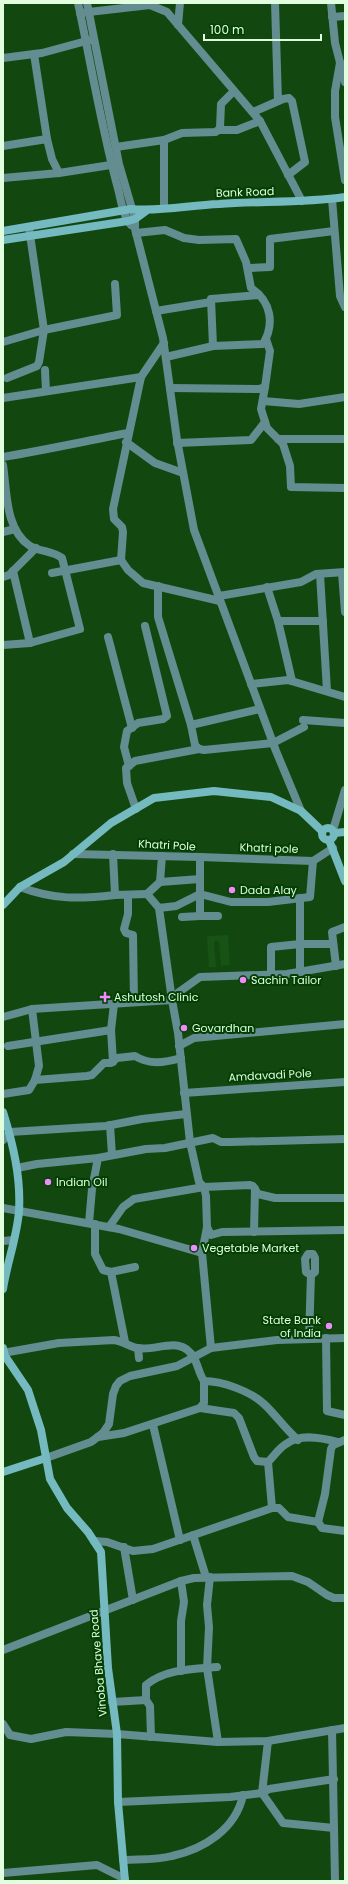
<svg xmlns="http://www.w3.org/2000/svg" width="348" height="1884" viewBox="0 0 348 1884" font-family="Poppins,sans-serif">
<rect width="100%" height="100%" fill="#124810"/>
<polygon fill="#165314" points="228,935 230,965 221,966 219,941 214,941 216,967 209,967 207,936"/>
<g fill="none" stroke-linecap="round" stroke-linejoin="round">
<g stroke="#638d90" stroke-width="8">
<polyline points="275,3 278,101"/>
<polyline points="331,3 335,43 345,82"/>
<polyline points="80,13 150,5 167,12 260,121 302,201"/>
<polyline points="332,17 345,16"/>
<polyline points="178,25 180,3"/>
<polyline points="34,54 47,139"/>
<polyline points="340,63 335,91 335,117 345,180"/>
<polyline points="253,112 283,99 289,98 292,101 305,162 288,175"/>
<polyline points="219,130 237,130 260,121"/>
<polyline points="3,146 47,139 52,159 59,173"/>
<polyline points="116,147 164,140 182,133 216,132 220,128 221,104 234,91"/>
<polyline points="3,178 59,173 117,164"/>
<polyline points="164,208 164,140"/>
<path d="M 136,233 L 165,230 L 184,238 L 199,240 L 236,239 L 246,262 L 251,288 C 271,301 275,324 263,344 L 213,346 L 166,357"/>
<polyline points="248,268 270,267 270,239 334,231"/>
<polyline points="156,311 211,302"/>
<polyline points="3,342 44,330 29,228"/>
<polyline points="164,343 141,377 113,509 114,519 122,527 123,532 121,560 128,570 143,583 220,601"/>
<polyline points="213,346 211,299 259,295"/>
<polyline points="45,370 46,391"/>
<polyline points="7,378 37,366 39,362 44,330 117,315 115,284"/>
<polyline points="265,387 261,409 267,428 283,444 290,466 291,487 345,488"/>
<polyline points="170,388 259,389 265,387 270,351 266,339"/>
<polyline points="3,398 141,377"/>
<polyline points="263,401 299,404 345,397"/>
<polyline points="278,439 345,439"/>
<polyline points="126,442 155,463 183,473"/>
<polyline points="177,443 251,440 265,422"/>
<path d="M 3,457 C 45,450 86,441 128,433"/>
<path d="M 3,465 C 7,491 5,530 30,546 C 41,552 53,551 62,558 L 80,629 L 30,643 L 13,571"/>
<polyline points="3,532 15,529"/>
<polyline points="52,573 121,560"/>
<polyline points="342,573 345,612"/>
<polyline points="320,574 327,691"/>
<polyline points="3,577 9,575 36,548"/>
<polyline points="158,586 158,617 191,725 260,709"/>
<polyline points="267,587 278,621 292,681"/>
<polyline points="219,596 301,582 316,574 345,572"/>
<polyline points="278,621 323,621"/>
<polyline points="108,637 132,728"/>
<polyline points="3,645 30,643"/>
<polyline points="251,684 288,680 345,697"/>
<polyline points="303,720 345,723"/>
<polyline points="191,725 195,745 199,749 204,750 273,743 304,727"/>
<polyline points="129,766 124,747 127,731 138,723 163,719 167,716 145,626"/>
<polyline points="136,809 127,783 126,768 135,761 199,749"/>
<polyline points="73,854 200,857 200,894 231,902 268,902 310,897 313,861"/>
<polyline points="113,854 115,895 147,894"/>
<polyline points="162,856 160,882 200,879"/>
<polyline points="200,857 313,861 333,848"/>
<polyline points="160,882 147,894 159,908 176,906 200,894 200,916 182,917"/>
<path d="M 20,887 C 54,900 80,899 115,895"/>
<polyline points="128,895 128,914 124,929 126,933 133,935 134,1002"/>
<polyline points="159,908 172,1000"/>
<polyline points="200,916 218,916"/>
<polyline points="336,966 332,932 345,927"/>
<polyline points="300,972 300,944 333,944"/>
<polyline points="271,975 271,947 300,944 300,898"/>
<polyline points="172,1000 179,992 200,977 287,974 345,964"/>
<polyline points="3,1017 32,1009 172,1000 178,1033 190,1142 199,1182 204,1187 206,1196 207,1227 202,1253 211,1348"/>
<polyline points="111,1030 114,1004"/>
<polyline points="8,1046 111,1030 113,1062"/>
<polyline points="179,1046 194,1038 345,1024"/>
<path d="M 35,1080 L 87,1076 L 92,1075 L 104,1063 L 111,1063 L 117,1058 L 135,1056 C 149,1065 164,1063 181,1058"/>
<polyline points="184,1093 345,1082"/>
<polyline points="3,1094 29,1090 35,1080 39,1066 32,1009"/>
<polyline points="110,1125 112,1155"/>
<polyline points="3,1140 10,1132 106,1126 142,1119 186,1114"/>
<polyline points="17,1168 37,1164 98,1158"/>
<polyline points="3,1208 119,1229 202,1253"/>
<polyline points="89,1223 92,1189 98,1158 146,1149 165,1148 213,1138 221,1142 231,1142 345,1139"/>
<polyline points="95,1224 95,1254 103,1270 111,1272 125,1342"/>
<polyline points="109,1227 123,1207 134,1199 204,1187 250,1185 253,1186 258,1194 275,1198 345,1198"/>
<polyline points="207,1227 211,1235 222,1232 345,1230"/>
<polyline points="254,1232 255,1189"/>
<polyline points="3,1241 13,1240"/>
<polyline points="111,1272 135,1267"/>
<polyline points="309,1338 311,1275 315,1272 315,1258 313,1254 308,1254 305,1259 306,1272 311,1275"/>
<polyline points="326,1338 327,1411 345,1415"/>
<polyline points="138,1348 139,1358"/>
<path d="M 3,1353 L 59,1343 L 114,1340 C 123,1341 129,1347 137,1348 C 157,1352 181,1334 194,1358 C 198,1365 199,1374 204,1381 C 222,1381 250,1391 264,1404 C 276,1415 285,1429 298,1440"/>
<polyline points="200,1408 234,1413 239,1418 254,1457 257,1461 268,1462"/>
<polyline points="153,1425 180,1540"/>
<polyline points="98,1437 124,1433 200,1408 204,1403 204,1381"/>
<path d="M 272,1508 L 268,1462 C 274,1456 279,1448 286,1444 C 300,1433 323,1438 338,1442"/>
<polyline points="318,1522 325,1494 331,1449 333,1445 345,1440"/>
<polyline points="193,1535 206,1577"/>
<polyline points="94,1541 107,1542 133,1551 153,1549 272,1508 279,1508 288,1517 318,1522 322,1528 345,1531"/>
<polyline points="124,1547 133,1600"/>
<polyline points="210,1577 207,1605 209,1627 207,1668 218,1742"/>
<polyline points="3,1650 181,1581 194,1578 292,1576 308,1582 327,1595 334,1598 345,1598"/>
<polyline points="181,1671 181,1621 184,1602 181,1581"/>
<path d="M 146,1700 L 146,1685 C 165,1669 193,1669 217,1667"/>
<polyline points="112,1702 146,1700 150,1706 151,1737"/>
<polyline points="117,1734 218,1742 268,1741 345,1728"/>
<polyline points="268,1741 262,1793 283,1823 334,1828 332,1730"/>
<polyline points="118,1802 230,1797 262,1793 269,1789 334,1779"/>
<polyline points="334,1828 335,1881"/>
<path d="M 123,1860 C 139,1859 157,1860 172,1856 C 204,1849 236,1829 243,1795"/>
<polyline points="3,1873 97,1865 125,1879"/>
</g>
<g stroke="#638d90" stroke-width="8">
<path d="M 78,3 C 91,64 101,125 117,185 C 121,198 122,215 131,225"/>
<polyline points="87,3 119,164 135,219 135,229 163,338 177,440 194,530 276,751 301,811"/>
<polyline points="3,58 42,53 90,40"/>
<polyline points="332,199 340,296 345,307"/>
<polyline points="333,830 345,790"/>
<polyline points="46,1458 91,1442 103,1433 109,1424 113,1394 116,1386 120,1381 130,1376 177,1366 211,1348 277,1340 345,1338"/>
<polyline points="3,1724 10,1735 31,1739 66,1732 117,1734"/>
</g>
<g stroke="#75bac0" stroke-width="8">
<path d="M 3,231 L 131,209 C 160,212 190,205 219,204 C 261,201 303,203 345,197"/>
<polyline points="3,240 128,221 135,219 146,211"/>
<circle cx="328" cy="834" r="6"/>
<polyline points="334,833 345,832"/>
<polyline points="329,840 345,881"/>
<polyline points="3,905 20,887 64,862 111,823 154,798 214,791 271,797 301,811 322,831"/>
<path d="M 3,1112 C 13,1144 21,1177 19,1211 C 17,1237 7,1263 3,1289"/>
<polyline points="3,1348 5,1356 28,1390 41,1430 50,1479 67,1508 88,1532 101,1552 108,1668 117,1734 118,1802 125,1881"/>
<polyline points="3,1472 46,1458"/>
</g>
</g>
<g fill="#ed8cfa" stroke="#033e03" stroke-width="1.5">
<circle cx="232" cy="890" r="4"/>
<circle cx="243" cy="980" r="4"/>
<path d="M103 991h4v4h4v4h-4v4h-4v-4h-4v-4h4z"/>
<circle cx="184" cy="1028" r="4"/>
<circle cx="48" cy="1182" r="4"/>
<circle cx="194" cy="1248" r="4"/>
<circle cx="329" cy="1326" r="4"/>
</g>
<g text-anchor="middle" stroke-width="4" stroke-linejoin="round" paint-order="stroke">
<g font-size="11" fill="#e1fede" stroke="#033e03">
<text transform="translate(245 192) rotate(-2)" y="4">Bank Road</text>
<text transform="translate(167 845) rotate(3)" y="4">Khatri Pole</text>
<text transform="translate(269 848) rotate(2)" y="4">Khatri pole</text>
<text transform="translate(270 1075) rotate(-3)" y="4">Amdavadi Pole</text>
<text transform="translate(98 1663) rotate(-95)" y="4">Vinoba Bhave Road</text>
</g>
<g font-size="11" fill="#e1fede" stroke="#033e03" text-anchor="start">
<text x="240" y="894">Dada Alay</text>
<text x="251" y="984">Sachin Tailor</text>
<text x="114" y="1001">Ashutosh Clinic</text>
<text x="192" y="1032">Govardhan</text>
<text x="56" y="1186">Indian Oil</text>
<text x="202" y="1252">Vegetable Market</text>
<text x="321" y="1324" text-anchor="end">State Bank<tspan x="321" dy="13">of India</tspan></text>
</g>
</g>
<rect width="348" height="1884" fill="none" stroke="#e1fede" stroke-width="8"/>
<path d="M204 34v6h117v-6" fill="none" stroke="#e1fede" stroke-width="2"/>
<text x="210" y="34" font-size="12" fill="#e1fede" stroke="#033e03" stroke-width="3" paint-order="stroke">100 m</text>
</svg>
